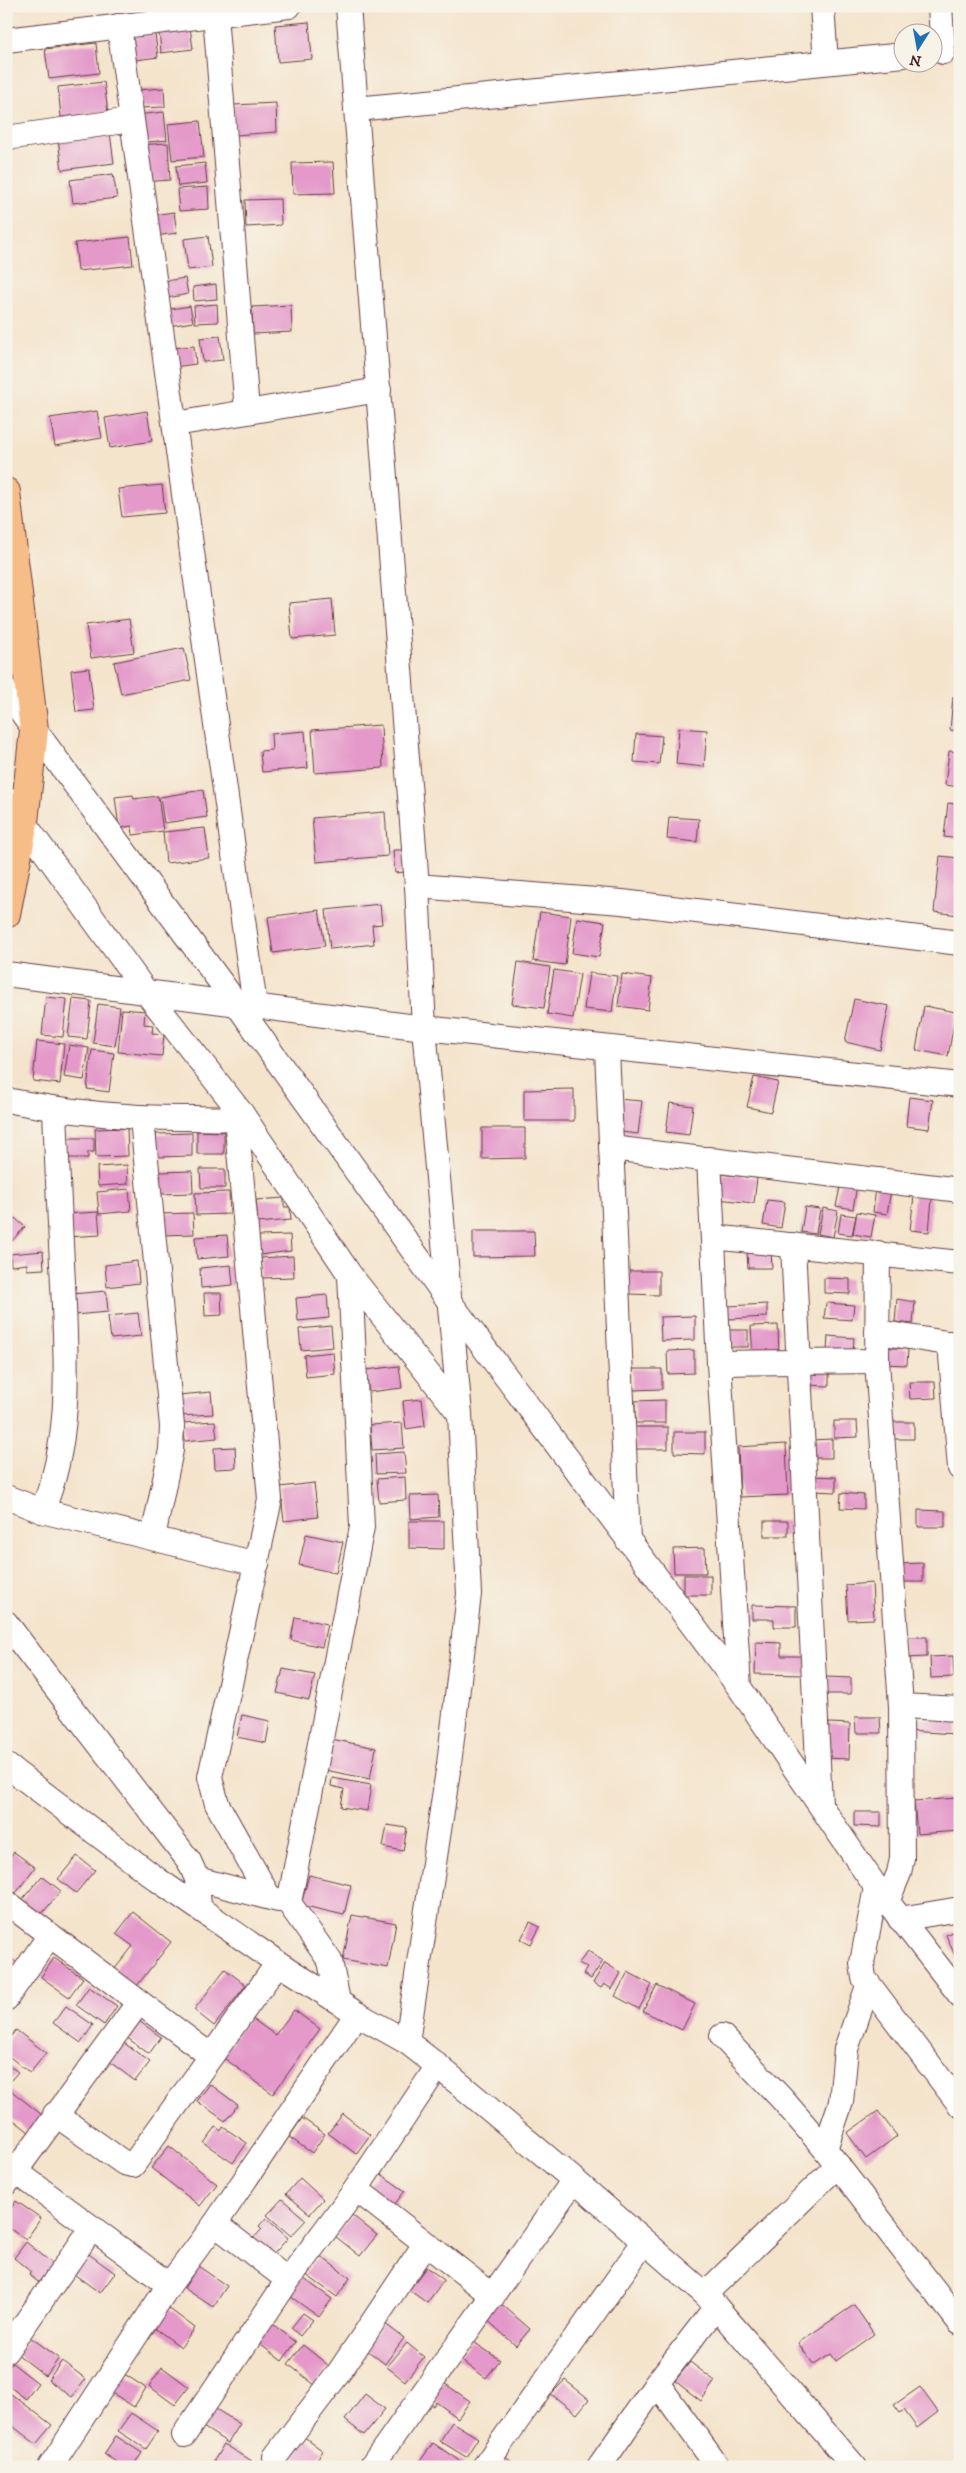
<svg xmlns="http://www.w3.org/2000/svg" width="966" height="2473" viewBox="0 0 966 2473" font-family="'IM FELL DW Pica',serif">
<rect width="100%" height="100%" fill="#f7f3e8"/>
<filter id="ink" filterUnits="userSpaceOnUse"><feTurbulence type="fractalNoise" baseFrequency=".02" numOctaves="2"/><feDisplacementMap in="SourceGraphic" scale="10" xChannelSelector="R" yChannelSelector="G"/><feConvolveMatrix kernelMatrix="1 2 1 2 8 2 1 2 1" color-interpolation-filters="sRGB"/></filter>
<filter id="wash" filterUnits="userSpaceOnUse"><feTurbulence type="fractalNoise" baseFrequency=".0096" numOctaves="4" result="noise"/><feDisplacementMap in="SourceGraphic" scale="20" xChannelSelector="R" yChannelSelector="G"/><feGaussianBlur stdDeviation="1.12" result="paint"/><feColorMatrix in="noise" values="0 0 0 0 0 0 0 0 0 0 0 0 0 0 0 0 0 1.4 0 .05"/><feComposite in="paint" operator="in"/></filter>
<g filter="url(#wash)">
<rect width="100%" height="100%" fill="#f4e4cc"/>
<g id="blocks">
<g fill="#e499ca">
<polygon points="309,22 312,59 278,62 275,25"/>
<polygon points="190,27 193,49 161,53 159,30"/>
<polygon points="155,34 158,57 129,61 125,38"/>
<polygon points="96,43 99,73 49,79 45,49"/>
<polygon points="104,82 108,112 61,117 58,87"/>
<polygon points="164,88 165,107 138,108 137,90"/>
<polygon points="276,103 277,132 235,135 233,105"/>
<polygon points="164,112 167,140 139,143 136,115"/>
<polygon points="200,121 204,157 172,160 168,124"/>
<polygon points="110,133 114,163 62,170 58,139"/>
<polygon points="168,143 170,180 142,182 140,145"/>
<polygon points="333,162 335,193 293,194 292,163"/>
<polygon points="205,163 207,183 178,186 176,166"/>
<polygon points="113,174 117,198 73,203 70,180"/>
<polygon points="208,187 209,209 179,211 177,189"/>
<polygon points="280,199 281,225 246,227 245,200"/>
<polygon points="174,212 177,233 155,236 152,215"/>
<polygon points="208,236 212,267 188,270 184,239"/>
<polygon points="130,237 133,265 78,271 75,243"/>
<polygon points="185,278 188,294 162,299 159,282"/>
<polygon points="216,284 217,299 194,301 193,287"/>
<polygon points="217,304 218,322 195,323 194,306"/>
<polygon points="291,305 292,332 253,334 252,307"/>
<polygon points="190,306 193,322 168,326 165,310"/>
<polygon points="220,336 223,360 203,362 200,338"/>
<polygon points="194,346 196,364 174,367 172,348"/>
<polygon points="97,411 102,438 55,446 50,418"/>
<polygon points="147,411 152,441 110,448 105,418"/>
<polygon points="162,485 165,513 122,517 118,489"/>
<polygon points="332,599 335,635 292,639 289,603"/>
<polygon points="129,619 134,652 91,658 86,625"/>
<polygon points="184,648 191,680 121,694 114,662"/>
<polygon points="958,649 960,649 960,679 956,678"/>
<polygon points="89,668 94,710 76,712 71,670"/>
<polygon points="953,697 960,698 960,731 950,730"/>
<polygon points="381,725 383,768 315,773 312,730"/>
<polygon points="679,728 707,730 704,767 676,764"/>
<polygon points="305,731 308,768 262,772 260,751 272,750 271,734"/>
<polygon points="636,734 662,736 659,764 634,762"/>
<polygon points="949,751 960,752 960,787 945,785"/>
<polygon points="203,790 207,817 164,823 160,797"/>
<polygon points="133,795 134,799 158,796 163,831 133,835 132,826 119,828 115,797"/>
<polygon points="948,803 960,805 960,839 944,837"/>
<polygon points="385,812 388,856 316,862 312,818"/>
<polygon points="669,817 699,819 697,842 667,839"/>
<polygon points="205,828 209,858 166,863 163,832"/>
<polygon points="393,850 403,850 405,872 395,873"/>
<polygon points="940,856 960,858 960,915 934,912"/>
<polygon points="380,904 382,924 372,925 374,944 330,949 326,910"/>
<polygon points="319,910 325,946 273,953 268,917"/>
<polygon points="540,912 571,916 565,965 533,961"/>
<polygon points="577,918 605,922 599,957 572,953"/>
<polygon points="518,962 550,967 544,1008 512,1004"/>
<polygon points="554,970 580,974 573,1018 547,1014"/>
<polygon points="589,973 617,976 612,1012 584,1009"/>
<polygon points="622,974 652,978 648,1010 618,1006"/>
<polygon points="46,997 67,999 63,1037 42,1035"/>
<polygon points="73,999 91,1001 87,1039 68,1037"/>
<polygon points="854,999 889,1006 880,1050 845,1042"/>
<polygon points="98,1004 120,1007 115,1046 93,1043"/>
<polygon points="924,1006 956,1012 948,1056 916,1050"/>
<polygon points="122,1009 145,1011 144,1024 153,1025 152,1033 164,1034 162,1056 118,1052"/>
<polygon points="37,1041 64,1044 60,1084 33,1081"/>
<polygon points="69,1045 89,1048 84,1080 64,1077"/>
<polygon points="92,1050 114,1053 109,1092 87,1089"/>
<polygon points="754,1077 778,1082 771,1112 747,1107"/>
<polygon points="574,1089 574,1121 524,1121 524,1090"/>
<polygon points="909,1097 933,1100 929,1129 906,1126"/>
<polygon points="616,1099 642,1101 638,1134 613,1131"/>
<polygon points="670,1103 693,1106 689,1135 666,1132"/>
<polygon points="127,1128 128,1156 96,1157 95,1129"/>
<polygon points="482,1128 525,1128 525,1158 482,1159"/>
<polygon points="197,1131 224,1132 224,1154 197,1154"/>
<polygon points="192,1133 192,1156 157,1157 156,1134"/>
<polygon points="66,1138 94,1138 94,1152 88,1152 88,1158 66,1158"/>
<polygon points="127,1165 128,1184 98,1186 97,1167"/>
<polygon points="200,1169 225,1169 225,1188 201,1188"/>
<polygon points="192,1171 193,1193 161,1194 160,1172"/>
<polygon points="720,1174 757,1178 754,1203 717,1199"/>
<polygon points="841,1183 857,1185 853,1209 836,1206"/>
<polygon points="876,1188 891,1190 887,1214 873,1212"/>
<polygon points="129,1189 131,1211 99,1214 97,1192"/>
<polygon points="229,1192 230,1214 196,1215 195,1193"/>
<polygon points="914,1196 932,1198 929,1232 910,1230"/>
<polygon points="284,1198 284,1207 290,1207 291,1220 258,1223 256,1200"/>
<polygon points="767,1200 785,1202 781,1228 763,1225"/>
<polygon points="805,1207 820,1209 816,1234 801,1232"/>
<polygon points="823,1208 838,1211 833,1237 818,1234"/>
<polygon points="6,1210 25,1227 6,1247"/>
<polygon points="98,1212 100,1235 67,1237 66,1214"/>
<polygon points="857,1212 875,1215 871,1237 853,1234"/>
<polygon points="193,1213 194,1234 161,1235 160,1214"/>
<polygon points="841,1214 856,1216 852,1235 838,1233"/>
<polygon points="473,1231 534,1231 535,1256 473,1257"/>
<polygon points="227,1235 229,1256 197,1259 195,1237"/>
<polygon points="290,1235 291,1251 259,1255 259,1236"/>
<polygon points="771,1250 772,1268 748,1268 747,1251"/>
<polygon points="43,1251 44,1269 27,1270 27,1264 11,1266 10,1254"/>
<polygon points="293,1256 294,1277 262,1278 261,1258"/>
<polygon points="137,1261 139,1283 107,1287 105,1265"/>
<polygon points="231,1265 233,1285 201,1288 200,1268"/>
<polygon points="629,1271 659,1271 659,1295 628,1294"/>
<polygon points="824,1278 850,1279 850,1294 824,1293"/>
<polygon points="106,1291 108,1312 74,1315 72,1294"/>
<polygon points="204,1293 221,1293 222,1315 205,1316"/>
<polygon points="327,1295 329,1318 298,1321 296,1298"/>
<polygon points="897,1299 915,1302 913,1324 895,1322"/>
<polygon points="826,1303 854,1305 852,1320 824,1318"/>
<polygon points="767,1304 767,1317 728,1319 727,1306"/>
<polygon points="138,1313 141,1336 111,1339 108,1316"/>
<polygon points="695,1316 695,1340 661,1341 660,1317"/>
<polygon points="778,1325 779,1358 753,1359 751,1326"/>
<polygon points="331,1326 333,1347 301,1350 299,1329"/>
<rect x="725" y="1330" width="23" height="17"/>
<polygon points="828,1336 854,1338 853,1352 827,1351"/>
<polygon points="883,1347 908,1349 907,1365 881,1364"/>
<polygon points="694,1350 694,1373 668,1374 667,1351"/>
<polygon points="333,1352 335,1374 306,1377 304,1355"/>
<polygon points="399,1366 402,1388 369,1392 366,1370"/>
<polygon points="632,1369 662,1369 662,1389 632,1390"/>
<polygon points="805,1370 829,1370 829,1386 804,1385"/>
<polygon points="909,1382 935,1382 936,1398 910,1399"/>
<polygon points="211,1392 213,1414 180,1416 179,1395"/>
<polygon points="422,1399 425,1426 406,1429 403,1401"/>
<polygon points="665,1400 665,1423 635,1423 635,1401"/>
<polygon points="215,1421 217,1438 185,1441 183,1423"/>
<polygon points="834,1421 857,1421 858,1437 834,1438"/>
<polygon points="889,1422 914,1422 914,1439 890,1439"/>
<polygon points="402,1423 404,1448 372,1450 370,1425"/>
<polygon points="635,1427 668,1427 668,1449 636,1449"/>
<polygon points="674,1432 705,1432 705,1454 674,1453"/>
<polygon points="832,1439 832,1458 810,1458 810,1440"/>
<polygon points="786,1444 788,1495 740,1497 738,1447"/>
<polygon points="235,1447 236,1468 215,1469 214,1448"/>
<polygon points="404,1452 406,1473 376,1474 375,1454"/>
<polygon points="812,1476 836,1477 836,1492 812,1491"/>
<polygon points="405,1477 406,1500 379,1502 377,1479"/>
<polygon points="314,1483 318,1517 284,1521 280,1487"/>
<polygon points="841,1493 864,1495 864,1509 840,1508"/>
<polygon points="438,1495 439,1517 411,1519 410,1496"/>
<polygon points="918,1510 945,1511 945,1527 918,1527"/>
<polygon points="409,1521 444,1521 444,1549 409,1548"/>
<rect x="764" y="1521" width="24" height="15"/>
<polygon points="306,1534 343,1542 336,1573 299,1565"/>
<polygon points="705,1548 706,1573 674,1573 673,1549"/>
<polygon points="923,1563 923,1582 897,1582 897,1564"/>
<rect x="684" y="1575" width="27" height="20"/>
<polygon points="872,1583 874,1619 848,1620 846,1585"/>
<polygon points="752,1605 796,1606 796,1627 774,1627 774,1619 752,1619"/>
<polygon points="295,1617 327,1624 322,1647 291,1640"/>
<polygon points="903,1637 927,1637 927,1657 904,1658"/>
<polygon points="756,1642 781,1643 781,1656 807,1656 806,1675 755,1674"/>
<polygon points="953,1656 954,1677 931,1678 930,1657"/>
<polygon points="283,1669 315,1675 309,1700 277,1693"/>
<polygon points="826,1677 851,1678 851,1694 825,1694"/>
<polygon points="242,1715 270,1721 266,1743 237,1737"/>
<polygon points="855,1717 880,1717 881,1733 856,1733"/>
<polygon points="908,1718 957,1721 956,1734 907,1731"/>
<polygon points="829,1723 850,1724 849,1759 827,1758"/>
<polygon points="331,1739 376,1748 370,1779 325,1770"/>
<polygon points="332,1778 371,1785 367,1811 341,1807 344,1789 331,1786"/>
<polygon points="958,1798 960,1831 917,1834 914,1801"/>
<polygon points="854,1812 881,1812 881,1827 854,1826"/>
<polygon points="387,1825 407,1828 403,1851 383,1847"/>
<polygon points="14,1852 35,1867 16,1893 6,1887 6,1862"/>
<polygon points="77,1856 95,1870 76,1893 58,1879"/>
<polygon points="309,1875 351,1885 344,1915 301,1905"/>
<polygon points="42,1876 61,1891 39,1917 20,1902"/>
<polygon points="133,1912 171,1942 136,1987 114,1970 133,1946 116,1934"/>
<polygon points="352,1915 396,1923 388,1968 343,1960"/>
<polygon points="530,1922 540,1927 531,1944 521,1939"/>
<polygon points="960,1929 960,1957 956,1958 946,1935"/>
<polygon points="588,1951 603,1961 591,1979 583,1974 587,1968 579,1963"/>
<polygon points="6,1954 18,1964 6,1977"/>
<polygon points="54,1958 83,1978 69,1997 41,1977"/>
<polygon points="605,1963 621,1973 612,1989 604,1984 601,1988 593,1983"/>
<polygon points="225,1969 246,1985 214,2026 194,2010"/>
<polygon points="628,1972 652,1985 639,2009 615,1996"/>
<polygon points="657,1985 695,2004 682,2030 643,2011"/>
<polygon points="89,1987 117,2006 104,2025 76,2005"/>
<polygon points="66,2006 93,2025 81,2043 53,2023"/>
<polygon points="294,2010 320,2029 273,2094 221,2056 250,2017 275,2035"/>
<polygon points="135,2018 161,2037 149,2054 122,2034"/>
<polygon points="16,2030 46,2053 30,2073 6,2054 6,2042"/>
<polygon points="120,2040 150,2062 135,2081 106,2059"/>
<polygon points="6,2063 18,2072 6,2086"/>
<polygon points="210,2084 238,2105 225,2121 197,2101"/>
<polygon points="9,2089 42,2115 29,2132 6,2114 6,2093"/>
<polygon points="878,2111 897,2136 866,2159 847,2133"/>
<polygon points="343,2114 370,2135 356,2154 328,2133"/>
<polygon points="302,2118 325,2134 312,2153 289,2137"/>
<polygon points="216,2127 221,2131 223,2127 247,2143 233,2163 204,2143"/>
<polygon points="169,2146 217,2184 200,2206 151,2168"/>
<polygon points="378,2172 405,2191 391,2209 365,2190"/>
<polygon points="300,2178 323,2199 310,2214 286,2194"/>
<polygon points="282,2199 306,2220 291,2236 267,2215"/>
<polygon points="16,2201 41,2218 26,2240 6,2226 6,2215"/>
<polygon points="352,2215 377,2235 360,2256 335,2236"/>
<polygon points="266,2218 288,2238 272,2256 253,2239 262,2229 259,2226"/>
<polygon points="26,2242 53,2264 41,2284 29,2275 31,2272 14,2258"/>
<polygon points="86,2252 115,2273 100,2293 71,2272"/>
<polygon points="319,2255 350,2278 337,2297 305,2274"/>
<polygon points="198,2266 227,2286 213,2307 184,2288"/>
<polygon points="426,2267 444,2280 427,2303 409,2290"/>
<polygon points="300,2276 332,2299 319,2317 287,2294"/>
<polygon points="498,2301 530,2329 516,2346 484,2317"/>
<polygon points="854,2305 874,2334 836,2361 831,2354 814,2365 798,2343"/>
<polygon points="167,2307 195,2328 181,2347 153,2327"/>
<polygon points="303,2313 313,2320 300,2336 291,2328"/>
<polygon points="271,2323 296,2342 282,2361 257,2342"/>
<polygon points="384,2323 404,2338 385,2364 364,2348"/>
<polygon points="30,2337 59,2358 46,2376 17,2354"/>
<polygon points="471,2340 500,2360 486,2378 458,2358"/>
<polygon points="407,2343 424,2357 405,2381 387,2367"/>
<polygon points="303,2345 329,2366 315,2385 288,2364"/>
<polygon points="62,2361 86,2379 72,2397 48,2380"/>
<polygon points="690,2362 715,2381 701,2401 675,2381"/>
<polygon points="12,2363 38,2383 26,2399 6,2384 6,2371"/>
<polygon points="162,2367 189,2387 175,2405 149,2386"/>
<polygon points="118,2370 146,2388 134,2407 106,2389"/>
<polygon points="565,2380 589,2399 577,2414 551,2394"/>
<polygon points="441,2381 470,2401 458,2418 436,2402 433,2406 425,2400"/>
<polygon points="920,2387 938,2412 917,2428 904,2410 900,2413 894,2405"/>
<polygon points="6,2390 52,2425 36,2444 6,2421"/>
<polygon points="365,2394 385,2409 364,2435 345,2420"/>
<polygon points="211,2406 240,2424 228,2443 200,2425"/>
<polygon points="131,2413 158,2431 146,2449 118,2431"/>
<polygon points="452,2422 478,2438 466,2457 440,2441"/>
<polygon points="116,2436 142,2453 132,2467 124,2467 104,2454"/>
<polygon points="303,2436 323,2451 311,2467 289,2467 283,2462"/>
<polygon points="433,2443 464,2464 462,2467 428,2467 420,2461"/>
<polygon points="224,2444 252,2461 249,2467 210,2467"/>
<polygon points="504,2456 519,2467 496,2467"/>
</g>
</g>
</g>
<g filter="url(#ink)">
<use href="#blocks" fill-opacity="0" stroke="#643d43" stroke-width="1"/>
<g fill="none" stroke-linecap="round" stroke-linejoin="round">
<defs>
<g id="minor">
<polyline points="348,6 417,886 424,1028 460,1414 469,1594 449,1764 407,2042"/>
<polyline points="822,6 826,62"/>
<polyline points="940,6 943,52"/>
<polyline points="215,15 247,411"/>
<polyline points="119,26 255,1006"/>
<polyline points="6,40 289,6"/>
<polyline points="356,109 904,55"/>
<polyline points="6,138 131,120"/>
<polyline points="175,424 379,390"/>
<polyline points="6,691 236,1003 449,1301 739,1687 876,1887 960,1995"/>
<polyline points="6,798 146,992 242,1114 350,1275 460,1414"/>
<polyline points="417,886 622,902 960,943"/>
<polyline points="6,974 424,1028 960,1085"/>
<polyline points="607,1049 628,1541"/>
<path d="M 6,1100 C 68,1112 130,1119 193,1118 C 209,1118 228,1121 242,1114"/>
<polyline points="236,1117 270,1499 210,1777 217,1804 269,1897"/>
<polyline points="142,1119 172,1426 171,1450 153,1537"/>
<polyline points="611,1148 960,1190"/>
<polyline points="709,1159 719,1363 739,1687"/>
<polyline points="713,1237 960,1263"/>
<polyline points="793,1245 820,1804"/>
<polyline points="878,1253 877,1361 901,1706 902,1858 899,1873 887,1902"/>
<polyline points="877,1332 960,1345"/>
<polyline points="950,1343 960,1468"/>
<polyline points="719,1363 877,1361"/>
<polyline points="6,1497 42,1511 257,1564"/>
<path d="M 42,1511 C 73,1439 66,1360 63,1283 C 60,1225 57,1167 55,1109"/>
<polyline points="6,1623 189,1861 197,1879 199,1907"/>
<polyline points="901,1706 960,1709"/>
<polyline points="6,1765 158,1880 278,1963 357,2014 407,2042 438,2066 574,2180 705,2294 855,2467"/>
<polyline points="197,1879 278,1900"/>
<polyline points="876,1887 862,1963 864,1978 960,2105"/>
<polyline points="6,1902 211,2056"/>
<polyline points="900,1919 960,1909"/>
<polyline points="6,1999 50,1935"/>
<polyline points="338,2001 330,1961 289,1903 362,1527 350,1275"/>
<polyline points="722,2036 782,2099 825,2149 960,2323"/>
<polyline points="55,2114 124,2163 133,2165 278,1963"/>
<polyline points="825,2149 841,2102 846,2049 868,1986"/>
<polyline points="6,2164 169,2285"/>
<polyline points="6,2184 139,2002"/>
<polyline points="356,2189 493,2296"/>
<polyline points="288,2280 215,2224 357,2014"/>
<polyline points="705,2294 838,2165"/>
<polyline points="6,2351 92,2228"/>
<polyline points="657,2383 718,2467"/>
<polyline points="184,2435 288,2280 356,2189 438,2066"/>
<polyline points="275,2457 340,2371 425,2244"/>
<polyline points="50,2467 169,2285 215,2224"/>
<polyline points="371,2467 574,2180"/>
<polyline points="484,2467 644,2242"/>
<polyline points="599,2467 657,2383 716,2307"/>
</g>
<polyline id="major" points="6,492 34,730 24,822 6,914"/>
</defs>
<use href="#minor" stroke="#643d43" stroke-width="26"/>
<use href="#major" stroke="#643d43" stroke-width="30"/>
<use href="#minor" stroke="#fff" stroke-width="24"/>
<use href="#major" stroke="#f7bd88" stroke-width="28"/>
</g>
</g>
<rect width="966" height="2473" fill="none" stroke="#f7f3e8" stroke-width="25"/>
<g transform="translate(918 48) rotate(191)"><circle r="24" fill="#f7f3e8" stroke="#b29e9c"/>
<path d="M0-4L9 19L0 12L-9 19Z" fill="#1f6fb2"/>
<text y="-8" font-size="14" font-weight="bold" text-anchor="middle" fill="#4a1f2b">N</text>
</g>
</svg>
